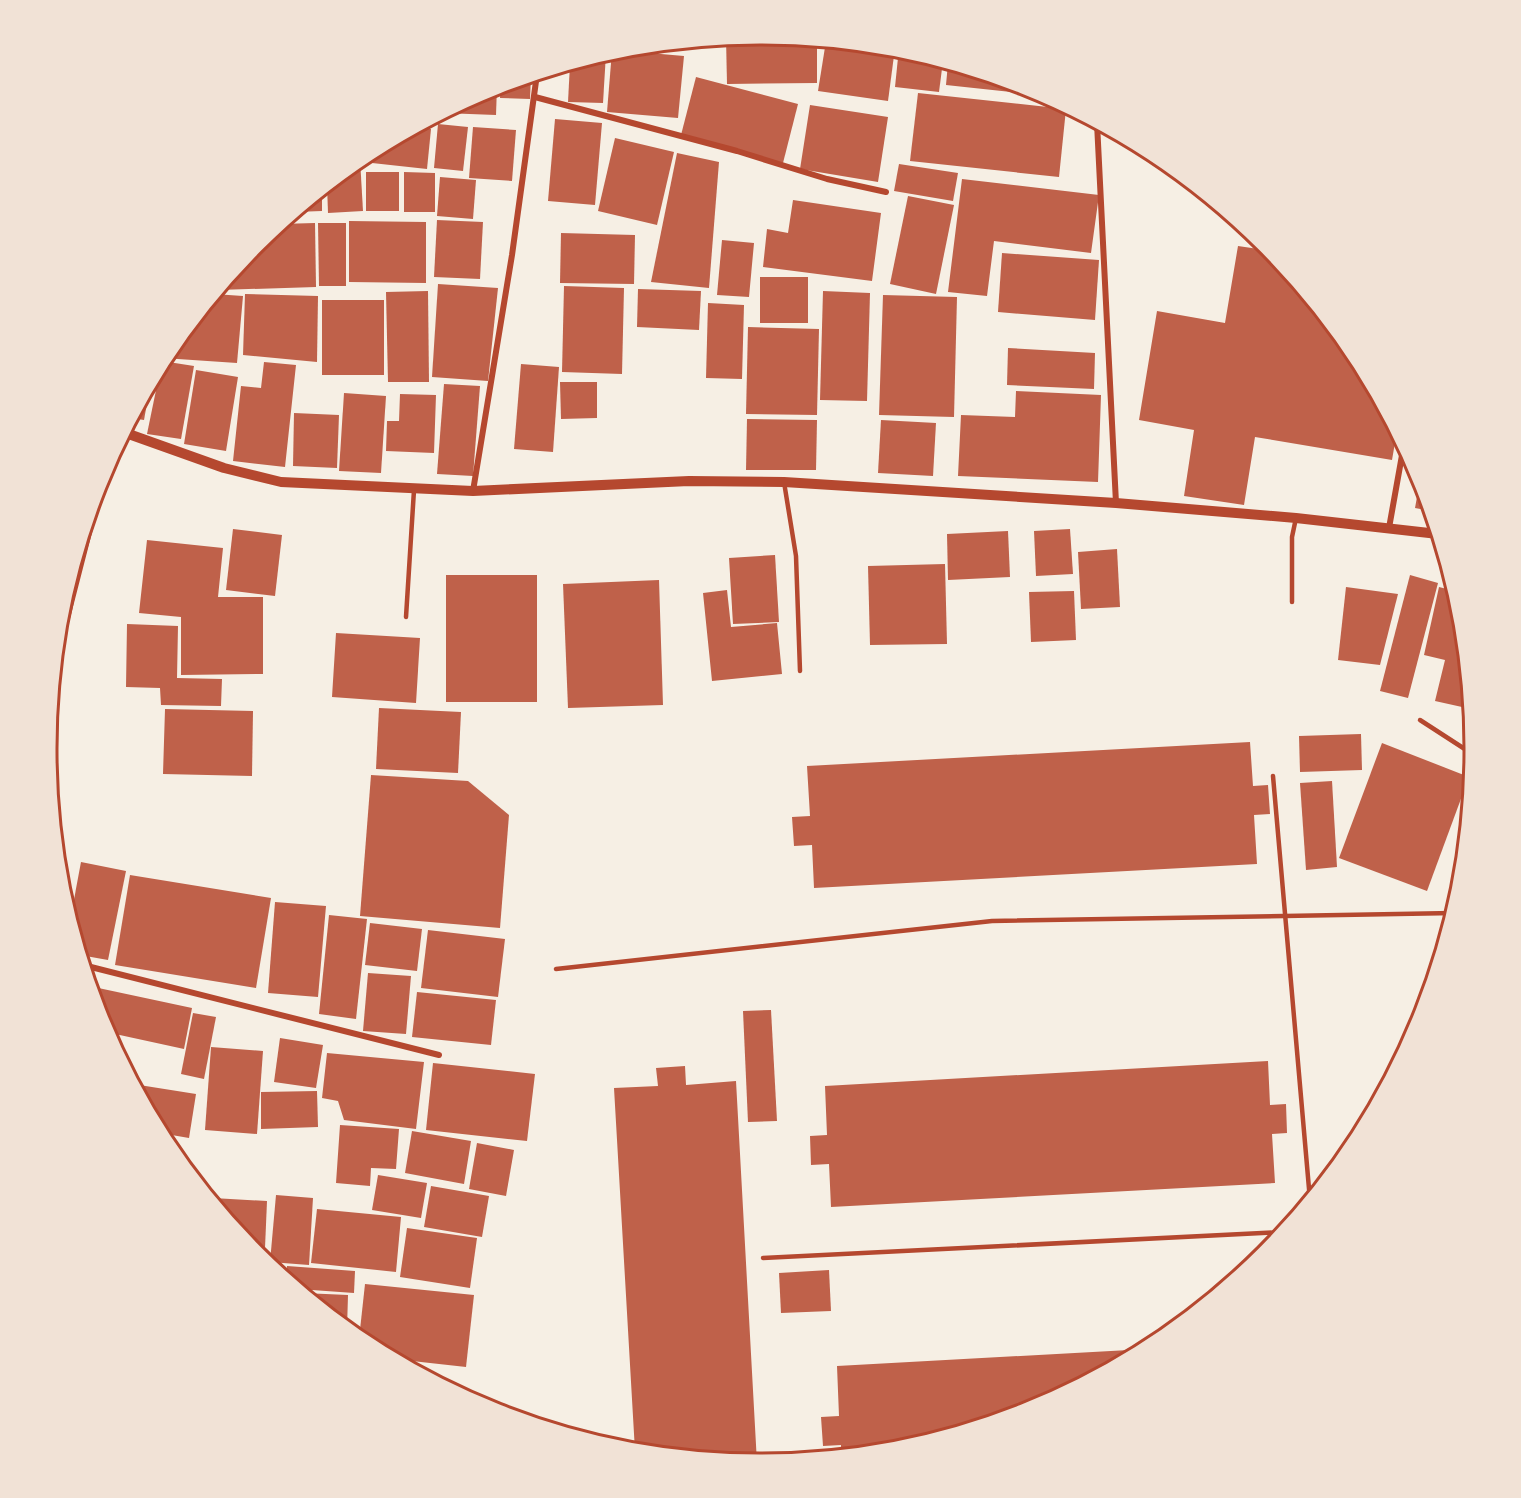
<svg xmlns="http://www.w3.org/2000/svg" width="1521" height="1498" viewBox="0 0 1521 1498" font-family="Lato,sans-serif">
<rect width="100%" height="100%" fill="#f6efe4"/>
<g fill="#bf614a">
<polygon points="787,37 817,40 817,83 727,84 726,38"/>
<polygon points="826,41 895,48 888,101 818,91"/>
<polygon points="899,48 943,61 939,92 895,87"/>
<polygon points="615,50 684,56 678,118 607,112 612,51"/>
<polygon points="606,53 603,103 568,102 570,64"/>
<polygon points="948,63 1034,89 1047,96 946,85"/>
<polygon points="531,76 530,99 500,98 501,85"/>
<polygon points="696,77 798,104 783,163 681,135"/>
<polygon points="497,86 496,115 443,113 487,89"/>
<polygon points="918,93 1066,109 1059,177 910,161"/>
<polygon points="810,105 888,117 878,182 800,169"/>
<polygon points="555,119 602,123 595,205 548,201"/>
<polygon points="438,124 468,127 463,171 434,168"/>
<polygon points="415,127 431,129 427,169 372,163 373,150"/>
<polygon points="473,127 516,130 512,181 469,178"/>
<polygon points="615,138 674,152 657,225 598,211"/>
<polygon points="677,153 719,162 709,288 651,282"/>
<polygon points="360,159 363,211 328,213 327,185"/>
<polygon points="899,164 958,173 953,201 894,191"/>
<rect x="366" y="172" width="33" height="39"/>
<polygon points="404,172 435,173 435,212 404,212"/>
<polygon points="440,177 476,180 473,219 437,216"/>
<polygon points="962,179 1099,195 1091,253 994,241 987,296 948,292"/>
<polygon points="322,189 322,211 295,212"/>
<polygon points="908,196 954,205 936,294 890,284"/>
<polygon points="793,200 881,213 872,281 763,267 767,229 788,233"/>
<polygon points="437,220 483,222 480,279 434,277"/>
<polygon points="349,221 426,222 426,283 349,282"/>
<polygon points="315,223 316,287 218,290 256,244 280,224"/>
<polygon points="318,223 346,223 346,286 319,286"/>
<polygon points="561,233 635,235 634,284 560,283"/>
<polygon points="722,240 754,243 749,297 717,295"/>
<polygon points="1238,246 1272,251 1351,348 1350,359 1359,360 1397,431 1392,460 1255,437 1244,505 1184,496 1194,430 1139,420 1157,311 1225,323"/>
<polygon points="1002,253 1099,260 1095,320 998,312"/>
<rect x="760" y="277" width="48" height="46"/>
<polygon points="438,284 498,288 488,381 432,377"/>
<polygon points="564,286 624,288 622,374 562,372"/>
<polygon points="638,289 701,291 699,330 637,327"/>
<polygon points="428,291 429,382 388,382 386,292"/>
<polygon points="823,291 870,293 867,401 820,400"/>
<polygon points="214,294 243,296 237,363 163,358"/>
<polygon points="245,294 318,296 317,362 243,355"/>
<polygon points="883,295 957,297 954,417 879,415"/>
<rect x="322" y="300" width="62" height="75"/>
<polygon points="708,303 744,305 742,379 706,378"/>
<polygon points="748,327 819,329 817,415 746,414"/>
<polygon points="1008,348 1095,353 1094,389 1007,385"/>
<polygon points="162,361 194,366 181,439 147,434"/>
<polygon points="264,362 296,365 285,467 233,461 241,386 261,388"/>
<polygon points="521,364 559,367 553,452 514,449"/>
<polygon points="196,370 238,377 226,451 184,444"/>
<polygon points="151,381 144,420 131,418"/>
<polygon points="560,382 597,382 597,418 561,419"/>
<polygon points="444,384 480,386 473,476 437,474"/>
<polygon points="1016,391 1101,395 1098,482 958,476 961,415 1015,417"/>
<polygon points="344,393 386,396 381,473 339,471"/>
<polygon points="400,394 436,395 434,453 386,451 387,421 399,421"/>
<polygon points="294,413 339,415 337,468 293,466"/>
<polygon points="747,419 817,420 816,470 746,470"/>
<polygon points="881,420 936,423 933,476 878,473"/>
<polygon points="1421,475 1421,476 1431,511 1415,508"/>
<polygon points="233,529 282,535 275,596 226,590"/>
<polygon points="1070,529 1073,574 1036,576 1034,531"/>
<polygon points="84,531 87,532 66,604 62,603"/>
<polygon points="1008,531 1010,577 948,580 947,534"/>
<polygon points="147,540 223,548 218,597 263,597 263,674 181,675 181,617 139,613"/>
<polygon points="1117,549 1120,607 1081,609 1078,552"/>
<polygon points="775,555 779,622 733,624 729,558"/>
<polygon points="945,564 947,644 870,645 868,566"/>
<rect x="446" y="575" width="91" height="127"/>
<polygon points="1410,575 1438,583 1408,698 1380,691"/>
<polygon points="659,580 663,705 568,708 563,584"/>
<polygon points="1346,587 1398,594 1380,665 1338,660"/>
<polygon points="1439,587 1455,591 1461,610 1471,709 1435,701 1445,660 1424,655"/>
<polygon points="727,590 731,627 777,623 782,674 712,681 703,593"/>
<polygon points="1074,591 1076,640 1031,642 1029,592"/>
<polygon points="127,624 178,626 177,678 222,679 221,706 161,705 160,688 126,687"/>
<polygon points="336,633 420,638 416,703 332,697"/>
<polygon points="379,708 461,712 458,773 376,769"/>
<polygon points="165,709 253,711 252,776 163,774"/>
<polygon points="1361,734 1362,770 1300,772 1299,736"/>
<polygon points="1250,742 1253,786 1268,785 1270,814 1254,815 1257,864 814,888 812,845 794,846 792,817 810,816 807,766"/>
<polygon points="1382,743 1469,777 1427,891 1339,858"/>
<polygon points="371,775 468,781 509,815 500,928 360,916"/>
<polygon points="1332,781 1337,867 1306,870 1300,783"/>
<polygon points="81,862 126,871 108,960 80,955 70,921"/>
<polygon points="130,875 271,898 256,988 115,965"/>
<polygon points="275,902 326,906 318,997 268,993"/>
<polygon points="329,915 367,919 356,1019 319,1014"/>
<polygon points="370,923 422,929 417,971 365,965"/>
<polygon points="428,930 505,939 498,997 421,988"/>
<polygon points="368,973 411,976 406,1034 363,1031"/>
<polygon points="89,986 192,1008 184,1049 106,1032"/>
<polygon points="417,992 496,1000 491,1045 412,1037"/>
<polygon points="771,1010 777,1121 748,1122 743,1011"/>
<polygon points="193,1013 216,1017 204,1079 181,1074"/>
<polygon points="280,1038 323,1045 316,1088 274,1082"/>
<polygon points="211,1047 263,1051 257,1134 205,1130"/>
<polygon points="327,1053 424,1062 416,1129 344,1120 338,1101 322,1098"/>
<polygon points="1268,1061 1270,1105 1286,1104 1287,1133 1272,1134 1275,1183 831,1207 829,1164 811,1165 810,1136 827,1135 825,1086"/>
<polygon points="433,1063 535,1074 527,1141 426,1130"/>
<polygon points="685,1066 686,1085 736,1081 757,1463 635,1451 614,1088 658,1086 656,1068"/>
<polygon points="133,1084 196,1094 189,1138 160,1133"/>
<polygon points="317,1091 318,1127 261,1129 261,1092"/>
<polygon points="340,1125 399,1129 396,1169 371,1168 370,1186 336,1183"/>
<polygon points="412,1131 471,1141 464,1184 405,1173"/>
<polygon points="477,1143 514,1150 506,1196 469,1189"/>
<polygon points="378,1175 427,1183 421,1218 372,1210"/>
<polygon points="431,1186 489,1196 482,1237 424,1227"/>
<polygon points="276,1195 313,1198 309,1265 270,1262"/>
<polygon points="213,1198 267,1201 265,1248 249,1247 212,1202"/>
<polygon points="317,1209 401,1217 396,1272 311,1263"/>
<polygon points="407,1228 477,1238 470,1288 400,1277"/>
<polygon points="287,1266 355,1271 354,1293 298,1289 286,1279"/>
<polygon points="829,1270 831,1311 781,1313 779,1273"/>
<polygon points="365,1284 474,1295 466,1367 394,1359 359,1339"/>
<polygon points="303,1293 348,1295 347,1329 318,1305"/>
<polygon points="1147,1349 1034,1409 900,1450 841,1456 841,1445 823,1446 821,1417 839,1416 837,1366"/>
</g>
<g fill="none" stroke-linecap="round" stroke-linejoin="round">
<g stroke="#b5482f" stroke-width="4.5">
<polyline points="784,482 796,556 800,671"/>
<polyline points="1292,602 1292,537 1296,518"/>
<polyline points="406,617 414,490"/>
<polyline points="1420,720 1474,755"/>
<polyline points="1273,776 1310,1200"/>
<polyline points="556,969 992,921 1454,913"/>
<polyline points="763,1258 1284,1232"/>
</g>
<g stroke="#b5482f" stroke-width="6">
<polyline points="535,97 737,151 827,179 886,192"/>
<polyline points="1097,123 1116,503"/>
<polyline points="473,491 512,255 537,74"/>
<polyline points="1389,528 1404,444"/>
<polyline points="53,673 106,466"/>
<polyline points="83,965 439,1055"/>
</g>
<polyline stroke="#b5482f" stroke-width="10" points="123,432 224,468 281,482 473,491 689,481 784,482 1116,503 1296,518 1438,534"/>
</g>
<path d="M0 0H1521V1498H0ZM760 45H761A703 703 0 0 1 1464 748V750A703 703 0 0 1 761 1453H760A703 703 0 0 1 57 750V748A703 703 0 0 1 760 45Z" fill="#f1e2d6" fill-rule="evenodd"/>
<path fill="none" stroke="#b5482f" stroke-width="3" d="M760 45H761A703 703 0 0 1 1464 748V750A703 703 0 0 1 761 1453H760A703 703 0 0 1 57 750V748A703 703 0 0 1 760 45Z"/>
</svg>
